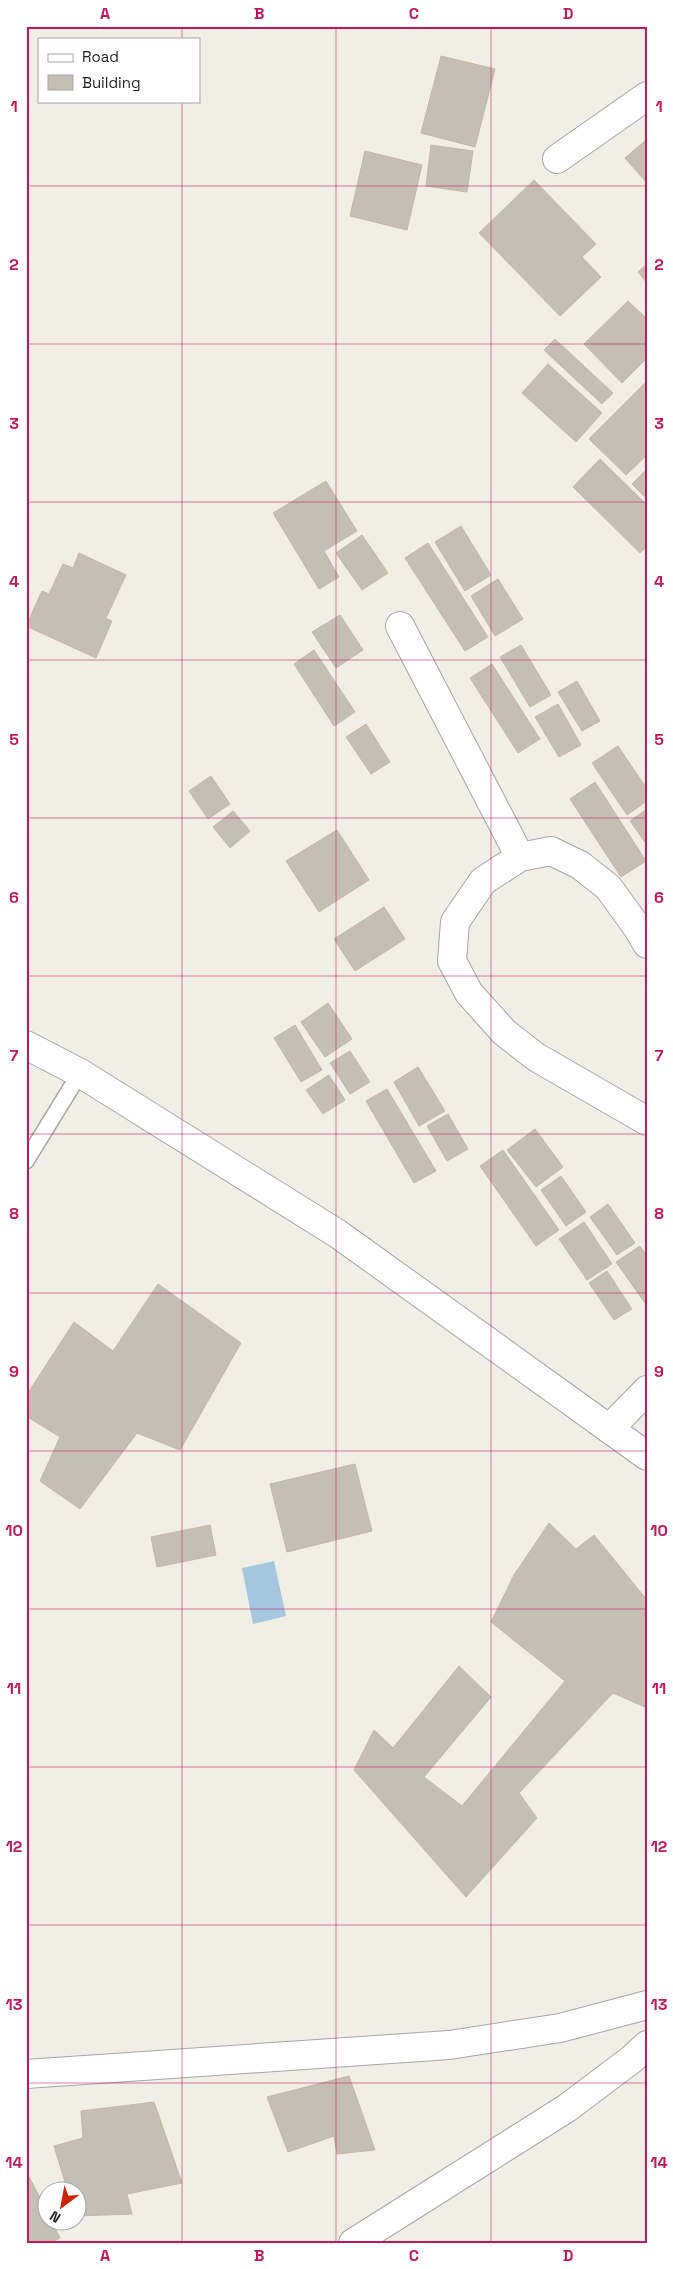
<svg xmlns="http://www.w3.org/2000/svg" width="673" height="2269" viewBox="0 0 673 2269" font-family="'Space Grotesk',sans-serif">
<rect width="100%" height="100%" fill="#f0eee5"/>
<polygon fill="#a4c7df" points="274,1561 286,1616 253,1624 242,1568"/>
<g fill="#c5beb4" stroke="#c2b8a7">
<polygon points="441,56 495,69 475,147 421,133"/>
<polygon points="647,139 647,183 625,158"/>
<polygon points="431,145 473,151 467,192 426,186"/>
<polygon points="365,151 422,165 407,230 350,216"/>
<polygon points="534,180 596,244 582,257 601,277 560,316 479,233"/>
<polygon points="647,264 647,283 638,272"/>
<polygon points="628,301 647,319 647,358 622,383 584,344"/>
<polygon points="555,339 613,393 602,404 544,350"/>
<polygon points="548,364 602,413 576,442 522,393"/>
<polygon points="647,381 647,455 626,475 589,439"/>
<polygon points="600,459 647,505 647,546 640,553 573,487"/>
<polygon points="647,469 647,499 632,484"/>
<polygon points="326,481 357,531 324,551 339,577 319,589 273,513"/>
<polygon points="461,526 491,575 465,591 435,542"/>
<polygon points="362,535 388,573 362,590 336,553"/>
<polygon points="428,543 488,637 465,651 405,558"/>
<polygon points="79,553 126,575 106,618 112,621 96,658 26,626 42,591 49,594 63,564 73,568"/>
<polygon points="498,579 523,619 495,636 471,596"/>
<polygon points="340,615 363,650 336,668 312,632"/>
<polygon points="521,645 551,695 530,707 500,657"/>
<polygon points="314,650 355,712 334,726 294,664"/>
<polygon points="492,664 540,739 518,753 470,678"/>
<polygon points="577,681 600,721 582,731 558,692"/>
<polygon points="558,704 581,745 559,757 535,717"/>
<polygon points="366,724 390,762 371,774 346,737"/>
<polygon points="618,746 647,789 647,801 627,815 592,763"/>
<polygon points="211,776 230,804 208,819 189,791"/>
<polygon points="595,782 646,861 621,877 570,799"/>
<polygon points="647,809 647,845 630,821"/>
<polygon points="233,811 250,831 230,848 213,827"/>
<polygon points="337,830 369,880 319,912 286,861"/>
<polygon points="384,907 405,939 355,971 334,939"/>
<polygon points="328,1003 352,1039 325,1057 301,1022"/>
<polygon points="295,1025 322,1070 301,1082 274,1038"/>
<polygon points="350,1051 370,1082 350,1094 330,1063"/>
<polygon points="418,1067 445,1111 419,1126 394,1082"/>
<polygon points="329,1075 345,1100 323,1114 306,1090"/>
<polygon points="387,1089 436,1171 414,1183 366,1101"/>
<polygon points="448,1114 468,1149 447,1161 427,1126"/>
<polygon points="535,1129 563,1167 536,1187 507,1150"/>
<polygon points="503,1150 559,1230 536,1246 480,1166"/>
<polygon points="561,1176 586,1212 566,1226 541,1190"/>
<polygon points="608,1204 635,1243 617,1255 590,1217"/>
<polygon points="584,1222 612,1264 587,1280 559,1239"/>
<polygon points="640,1246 647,1256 647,1301 645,1303 616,1262"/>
<polygon points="607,1271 632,1309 614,1320 589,1283"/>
<polygon points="158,1284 241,1343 180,1450 137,1433 80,1509 40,1481 60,1437 26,1416 26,1396 74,1322 113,1351"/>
<polygon points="355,1464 372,1531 287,1552 270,1484"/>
<polygon points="549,1523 576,1549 594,1535 647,1600 647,1708 613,1693 519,1793 537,1818 466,1897 354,1770 374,1730 393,1748 459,1666 491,1697 424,1777 462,1806 565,1681 491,1622 514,1575"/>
<polygon points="210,1525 216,1555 157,1567 151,1537"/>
<polygon points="349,2076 375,2150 337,2154 334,2136 288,2152 267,2097"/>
<polygon points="154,2102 182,2183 127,2194 132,2214 78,2216 78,2192 68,2192 54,2146 83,2138 81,2111"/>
<polygon points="26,2171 48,2213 48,2222 52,2222 60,2238 50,2243 26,2243"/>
</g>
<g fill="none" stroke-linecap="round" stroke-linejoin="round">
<defs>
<polyline id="service" points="26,1161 80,1073"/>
<g id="minor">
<polyline points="557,159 647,96"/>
<polyline points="400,626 520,857"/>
<polyline points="647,944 637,927 608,887 580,865 551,851 520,857 483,881 455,922 452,961 469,993 504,1032 536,1057 647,1121"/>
<polyline points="26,1045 80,1073 338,1234 647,1456"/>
<polyline points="609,1429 647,1390"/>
<polyline points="26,2074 449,2045 560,2028 647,2005"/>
<polyline points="353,2243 567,2108 632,2059 647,2045"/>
</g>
</defs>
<use href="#service" stroke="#a6a6a6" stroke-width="18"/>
<use href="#minor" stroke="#a6a6a6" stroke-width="30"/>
<use href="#service" stroke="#fff" stroke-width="15"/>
<use href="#minor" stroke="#fff" stroke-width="28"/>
</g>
<path fill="none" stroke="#c2185b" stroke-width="1" stroke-opacity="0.55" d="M 182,26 L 182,39M 336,26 L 336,2243M 491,26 L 491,2243M 182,101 L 182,2243M 26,186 L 647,186M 26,344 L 647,344M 26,502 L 647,502M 26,660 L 647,660M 26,818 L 647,818M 26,976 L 647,976M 26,1134 L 647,1134M 26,1293 L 647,1293M 26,1451 L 647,1451M 26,1609 L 647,1609M 26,1767 L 647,1767M 26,1925 L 647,1925M 26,2083 L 647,2083"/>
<rect width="673" height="2269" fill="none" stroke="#ffffff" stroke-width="55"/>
<rect x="38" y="38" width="162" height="65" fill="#ffffff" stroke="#a5a5a5"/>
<rect x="48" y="54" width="25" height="8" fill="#ffffff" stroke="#a5a5a5"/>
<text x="82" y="62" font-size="15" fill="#1f1f1f">Road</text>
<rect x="48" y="75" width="25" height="15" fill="#c5beb4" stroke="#a5a5a5"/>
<text x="82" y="88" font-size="15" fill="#1f1f1f">Building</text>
<g transform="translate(62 2206) rotate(212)"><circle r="24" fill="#ffffff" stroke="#a5a5a5"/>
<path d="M0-4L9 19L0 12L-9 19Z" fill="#ce2500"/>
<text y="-8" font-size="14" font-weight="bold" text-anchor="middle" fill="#1f1f1f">N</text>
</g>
<rect x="28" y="28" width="618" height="2214" fill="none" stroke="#c2185b" stroke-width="2"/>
<g font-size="16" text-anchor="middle" font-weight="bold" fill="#c2185b">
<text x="105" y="19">A</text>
<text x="259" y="19">B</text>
<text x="414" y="19">C</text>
<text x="568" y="19">D</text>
<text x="14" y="112">1</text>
<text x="659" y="112">1</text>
<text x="14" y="270">2</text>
<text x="659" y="270">2</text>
<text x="14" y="429">3</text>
<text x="659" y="429">3</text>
<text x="14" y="587">4</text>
<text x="659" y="587">4</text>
<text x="14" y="745">5</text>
<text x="659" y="745">5</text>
<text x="14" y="903">6</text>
<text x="659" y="903">6</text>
<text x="14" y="1061">7</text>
<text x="659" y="1061">7</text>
<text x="14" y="1219">8</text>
<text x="659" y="1219">8</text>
<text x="14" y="1377">9</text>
<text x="659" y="1377">9</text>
<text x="14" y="1536">10</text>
<text x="659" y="1536">10</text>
<text x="14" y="1694">11</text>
<text x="659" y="1694">11</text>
<text x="14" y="1852">12</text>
<text x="659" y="1852">12</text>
<text x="14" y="2010">13</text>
<text x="659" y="2010">13</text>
<text x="14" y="2168">14</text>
<text x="659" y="2168">14</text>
<text x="105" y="2261">A</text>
<text x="259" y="2261">B</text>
<text x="414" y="2261">C</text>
<text x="568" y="2261">D</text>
</g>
</svg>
